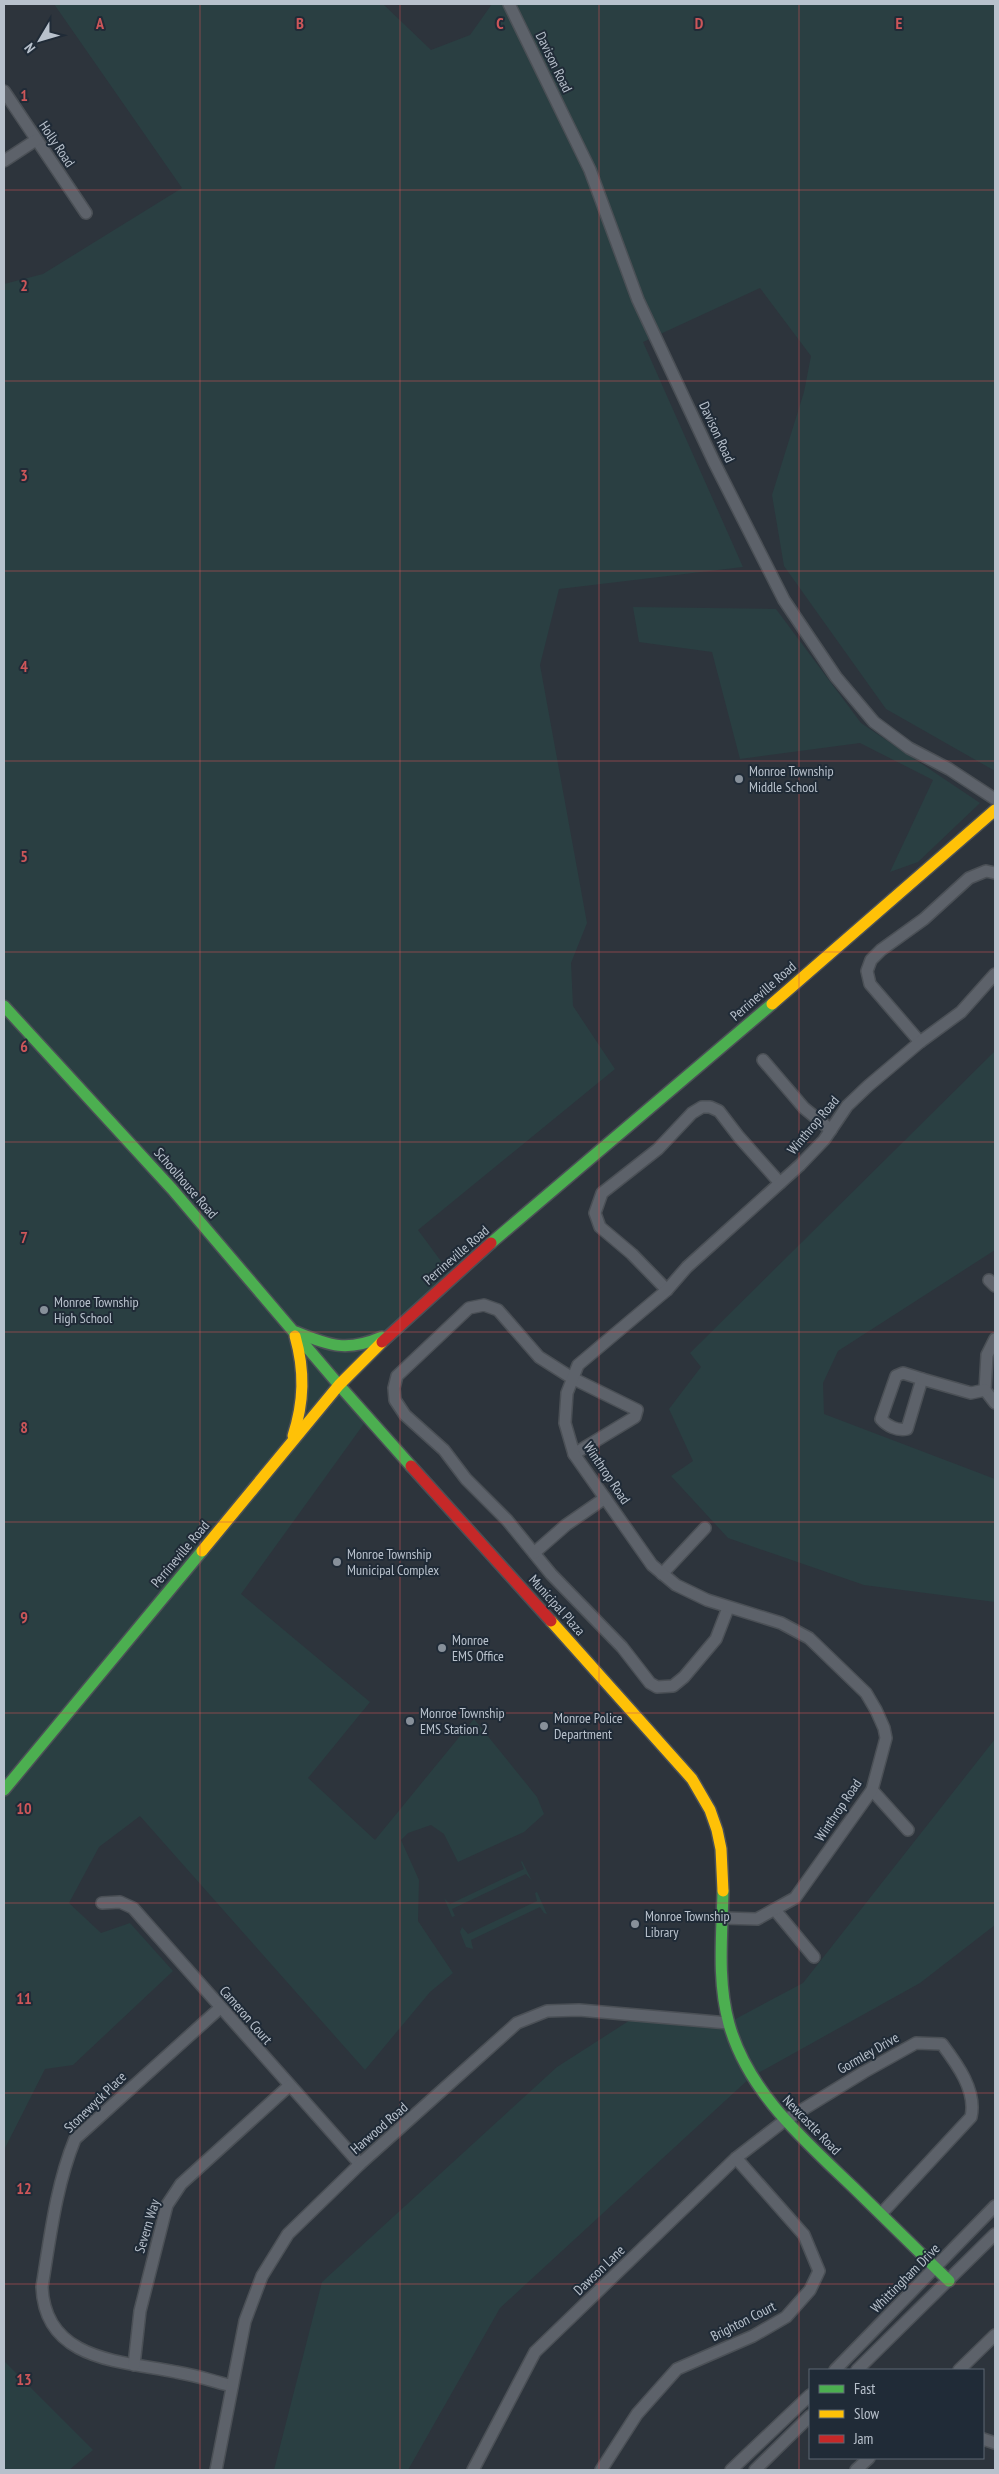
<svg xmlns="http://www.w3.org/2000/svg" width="999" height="2474" viewBox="0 0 999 2474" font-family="'PT Sans Narrow',sans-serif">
<rect width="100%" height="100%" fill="#2d343c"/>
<g fill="#2a3f42">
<polygon points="54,4 383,4 431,50 470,35 492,4 995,4 995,771 886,709 784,566 772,495 804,392 811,356 760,288 643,342 743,567 559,589 540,665 587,923 571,963 573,1006 615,1069 418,1230 452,1276 342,1381 371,1414 241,1594 370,1702 308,1778 375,1840 474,1719 537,1797 544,1814 524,1832 458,1862 444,1834 431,1825 408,1833 401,1840 419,1880 418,1921 453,1973 430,1992 365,2070 140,1816 99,1847 69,1903 101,1933 130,1923 173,1971 73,2065 45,2069 4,2150 4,284 43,274 182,188"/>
<polygon points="633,607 776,609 861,723 980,803 918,862 890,872 933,780 860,743 740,759 712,652 639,642"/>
<polygon points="995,1051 995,1250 838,1351 823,1383 824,1414 995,1479 995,1602 864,1585 728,1538 671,1476 693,1461 669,1409 701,1367 690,1353"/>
<polygon points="995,1739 995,1925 920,1983 751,2077 500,2308 408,2470 274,2470 322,2282 557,2067 638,2015 728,2023 803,1983"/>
<polygon points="522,1861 532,1881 526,1874 452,1909 455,1916 452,1917 444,1898 450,1904 524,1869 521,1862"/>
<polygon points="537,1892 547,1914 544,1913 540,1907 471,1940 473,1949 466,1947 460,1932 462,1927 468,1934 537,1901 535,1893"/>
<polygon points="4,2361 93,2450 69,2470 4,2470"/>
</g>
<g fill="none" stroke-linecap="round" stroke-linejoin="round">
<defs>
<g id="street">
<polyline points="509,4 590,170 638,300 714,462 784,600 836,677 874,722 909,748 949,769 995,799"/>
<polyline points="4,91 86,213"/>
<polyline points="4,161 36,140"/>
<polyline points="920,1042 870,984 867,971 871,960 881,950 924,919 969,878 986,871 995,873"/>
<polyline points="763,1060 804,1108 831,1130"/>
<polyline points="989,1280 995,1286"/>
<polyline points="667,1290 632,1254 600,1227 595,1213 602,1193 658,1149 692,1113 702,1107 710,1107 719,1111 739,1137 780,1183"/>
<polyline points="995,1339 987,1355 985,1390 995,1403"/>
<path d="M 903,1373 L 922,1379 L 907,1429 C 897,1431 887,1426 881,1419 L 896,1376 Z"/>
<polyline points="922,1379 971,1393 985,1390"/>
<polyline points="574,1454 635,1417 637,1410 572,1378 539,1357 498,1310 484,1305 469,1308 397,1376 394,1388 395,1400 405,1415 444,1450 466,1479 507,1520 551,1574 622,1647 650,1683 657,1687 673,1686 684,1677 716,1639 728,1608"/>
<polyline points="534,1553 566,1525 605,1498"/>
<polyline points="662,1574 705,1528"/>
<polyline points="872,1790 908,1830"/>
<polyline points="102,1903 120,1902 133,1908 360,2164"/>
<polyline points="775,1910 814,1957"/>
<polyline points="722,1918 757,1919 795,1898 872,1790 886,1738 884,1728 876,1710 866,1693 809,1638 781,1623 707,1600 676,1585 652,1565 574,1454 565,1423 567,1393 578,1365 667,1290 687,1267 800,1165 824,1140 847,1106 868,1086 920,1042 961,1012 995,974"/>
<path d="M 220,2008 L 75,2139 C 56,2185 50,2238 42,2287 C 45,2361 121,2361 176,2372 C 195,2375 213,2381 232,2386"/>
<polyline points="134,2365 140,2311 167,2205 181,2184 289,2086"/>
<polyline points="835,2370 995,2206"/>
<polyline points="857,2370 995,2234"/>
<polyline points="959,2370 995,2335"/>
<polyline points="983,2439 995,2443"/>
<polyline points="216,2470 245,2321 262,2276 288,2234 360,2164 517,2023 547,2011 579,2010 728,2023"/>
<path d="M 473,2470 L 535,2352 L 736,2158 L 784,2121 L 864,2072 L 916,2043 L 942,2044 C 957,2064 977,2091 971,2117 L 881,2214"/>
<polyline points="601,2470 637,2414 677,2369 753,2336 786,2317 810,2290 819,2271 804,2235 736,2158"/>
<polyline points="731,2470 810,2395"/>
<polyline points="755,2470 810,2416"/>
<polyline points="856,2470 869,2458"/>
</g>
<g id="fast">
<polyline points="4,1006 172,1189 339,1385 411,1466"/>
<polyline points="491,1243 772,1004"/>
<path d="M 296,1332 C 330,1346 347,1352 382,1337"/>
<polyline points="4,1790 202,1551"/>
<path d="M 723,1891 C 722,1935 717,1981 729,2024 C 748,2092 804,2140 854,2188 C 886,2219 917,2250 949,2281"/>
</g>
<g id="slow">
<polyline points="772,1004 995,810"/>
<path d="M 293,1436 C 304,1402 305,1371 295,1336"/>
<polyline points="202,1551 339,1385 382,1342"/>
<polyline points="551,1621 692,1779 710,1810 717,1830 721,1849 723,1891"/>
</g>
<g id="jam">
<polyline points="382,1342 491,1243"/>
<polyline points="411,1466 551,1621"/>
</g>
</defs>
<use href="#street" stroke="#4b5056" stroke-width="14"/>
<use href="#fast" stroke="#4b5056" stroke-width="14"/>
<use href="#slow" stroke="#4b5056" stroke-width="14"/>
<use href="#jam" stroke="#4b5056" stroke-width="14"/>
<use href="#street" stroke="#5d626a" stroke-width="11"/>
<use href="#fast" stroke="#4caf50" stroke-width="11"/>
<use href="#slow" stroke="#ffc107" stroke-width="11"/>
<use href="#jam" stroke="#c62828" stroke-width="11"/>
</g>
<path fill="none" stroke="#cd5659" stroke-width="1" stroke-opacity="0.55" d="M 200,4 L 200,2470M 400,4 L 400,2470M 599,4 L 599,2470M 799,4 L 799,2470M 4,190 L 995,190M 4,381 L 995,381M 4,571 L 995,571M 4,761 L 995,761M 4,952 L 995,952M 4,1142 L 995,1142M 4,1332 L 995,1332M 4,1522 L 995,1522M 4,1713 L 995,1713M 4,1903 L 995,1903M 4,2093 L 995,2093M 4,2284 L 995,2284"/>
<g fill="#87909a" stroke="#202b37" stroke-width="2">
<circle cx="739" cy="779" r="5"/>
<circle cx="44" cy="1310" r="5"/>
<circle cx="337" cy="1562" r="5"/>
<circle cx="442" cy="1648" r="5"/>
<circle cx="410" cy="1721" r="5"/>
<circle cx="544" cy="1726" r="5"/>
<circle cx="635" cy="1924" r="5"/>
</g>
<g text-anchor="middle" stroke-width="4" stroke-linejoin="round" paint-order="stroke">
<g font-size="14" fill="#b8c1cc" stroke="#202b37">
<text transform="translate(554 62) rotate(64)" y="5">Davison Road</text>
<text transform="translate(57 144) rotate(56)" y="5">Holly Road</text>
<text transform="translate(717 432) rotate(65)" y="5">Davison Road</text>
<text transform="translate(763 991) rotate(-41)" y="5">Perrineville Road</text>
<text transform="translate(813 1125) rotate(-50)" y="5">Winthrop Road</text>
<text transform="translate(186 1183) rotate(49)" y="5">Schoolhouse Road</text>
<text transform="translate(456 1255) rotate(-41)" y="5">Perrineville Road</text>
<text transform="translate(607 1473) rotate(56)" y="5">Winthrop Road</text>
<text transform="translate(180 1554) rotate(-50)" y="5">Perrineville Road</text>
<text transform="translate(557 1605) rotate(48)" y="5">Municipal Plaza</text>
<text transform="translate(838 1810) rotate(-56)" y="5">Winthrop Road</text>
<text transform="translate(246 2015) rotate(49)" y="5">Cameron Court</text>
<text transform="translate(868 2053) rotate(-30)" y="5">Gormley Drive</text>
<text transform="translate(95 2102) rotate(-44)" y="5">Stonewyck Place</text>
<text transform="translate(812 2125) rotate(46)" y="5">Newcastle Road</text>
<text transform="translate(379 2128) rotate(-41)" y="5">Harwood Road</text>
<text transform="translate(147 2226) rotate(-73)" y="5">Severn Way</text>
<text transform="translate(599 2270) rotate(-44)" y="5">Dawson Lane</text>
<text transform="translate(905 2278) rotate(-45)" y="5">Whittingham Drive</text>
<text transform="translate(743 2321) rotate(-27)" y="5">Brighton Court</text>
</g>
<g font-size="14" fill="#b8c1cc" stroke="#202b37" text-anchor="start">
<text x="749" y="776">Monroe Township<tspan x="749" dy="16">Middle School</tspan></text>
<text x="54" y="1307">Monroe Township<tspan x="54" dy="16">High School</tspan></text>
<text x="347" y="1559">Monroe Township<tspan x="347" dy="16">Municipal Complex</tspan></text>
<text x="452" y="1645">Monroe<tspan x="452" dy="16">EMS Office</tspan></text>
<text x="420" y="1718">Monroe Township<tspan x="420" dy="16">EMS Station 2</tspan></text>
<text x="554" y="1723">Monroe Police<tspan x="554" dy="16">Department</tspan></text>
<text x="645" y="1921">Monroe Township<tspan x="645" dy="16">Library</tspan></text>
</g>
</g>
<g font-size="16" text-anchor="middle" font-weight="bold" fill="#cd5659" stroke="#202b37" stroke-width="4" stroke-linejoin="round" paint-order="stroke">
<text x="100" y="29">A</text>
<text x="300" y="29">B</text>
<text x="500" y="29">C</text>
<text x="699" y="29">D</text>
<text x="899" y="29">E</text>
<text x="24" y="101">1</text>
<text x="24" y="291">2</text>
<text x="24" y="481">3</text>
<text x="24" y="672">4</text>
<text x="24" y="862">5</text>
<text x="24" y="1052">6</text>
<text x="24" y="1243">7</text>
<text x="24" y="1433">8</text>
<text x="24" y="1623">9</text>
<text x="24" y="1814">10</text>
<text x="24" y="2004">11</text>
<text x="24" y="2194">12</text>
<text x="24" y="2385">13</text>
</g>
<rect width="999" height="2474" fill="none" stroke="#b8c1cc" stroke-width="10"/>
<rect x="809" y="2369" width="175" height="90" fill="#202b37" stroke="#5d6773"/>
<rect x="819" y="2385" width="25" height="8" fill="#4caf50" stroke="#5d6773"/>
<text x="854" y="2394" font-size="15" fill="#b8c1cc">Fast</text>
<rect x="819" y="2410" width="25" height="8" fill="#ffc107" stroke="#5d6773"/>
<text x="854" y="2419" font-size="15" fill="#b8c1cc">Slow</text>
<rect x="819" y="2435" width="25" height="8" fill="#c62828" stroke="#5d6773"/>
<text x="854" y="2444" font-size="15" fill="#b8c1cc">Jam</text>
<g transform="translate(40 40) rotate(232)" stroke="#202b37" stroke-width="4" paint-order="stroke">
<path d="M0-4L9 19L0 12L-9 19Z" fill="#b8c1cc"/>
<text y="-8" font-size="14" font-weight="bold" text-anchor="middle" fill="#b8c1cc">N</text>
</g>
</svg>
